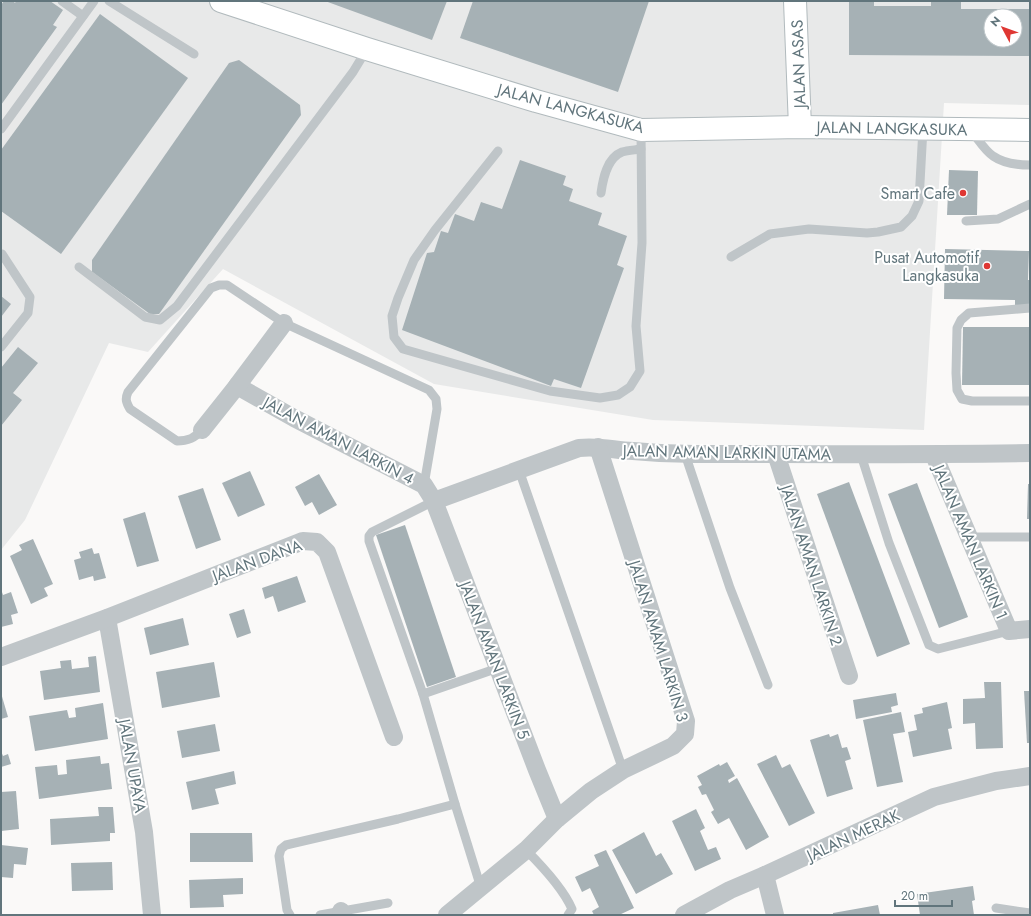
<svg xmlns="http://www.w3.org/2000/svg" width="1031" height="916" viewBox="0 0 1031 916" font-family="Jost,sans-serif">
<rect width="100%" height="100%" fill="#faf9f8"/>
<path fill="#e8e9e9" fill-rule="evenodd" d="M 1,1 L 1030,1 L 1030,105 L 944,103 L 924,430 L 653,420 L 434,384 L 223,269 L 148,352 L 109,343 L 25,520 L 1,550 ZM 991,16 L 1015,16 L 1015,40 L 991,40 Z"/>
<g fill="#a6b1b5" fill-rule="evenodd">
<polygon points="4,1 13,1 15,3 16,1 50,1 63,10 53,25 57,27 1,105 1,5"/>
<polygon points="325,1 447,1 432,40"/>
<polygon points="473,1 649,1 618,92 460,38"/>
<path d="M 849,1 L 874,1 L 874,6 L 931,6 L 931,1 L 961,1 L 961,9 L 1030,9 L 1030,56 L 849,55 ZM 991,16 L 1015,16 L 1015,40 L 991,40 Z"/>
<polygon points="100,14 188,78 61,254 1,211 1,150"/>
<polygon points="239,60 300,105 301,115 159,314 150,314 92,272 92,260 229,63"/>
<polygon points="520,160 566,176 563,185 573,189 569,201 602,213 598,225 627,236 617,265 624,268 581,388 554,379 551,386 402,330 427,253 434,252 441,231 448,233 455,214 474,221 481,202 502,209"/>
<polygon points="949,170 978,171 977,215 947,215"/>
<polygon points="945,249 1029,251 1028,280 1030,280 1030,305 1015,305 1015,300 944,299"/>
<polygon points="1,296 11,304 1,317"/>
<polygon points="963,327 1030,327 1030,385 962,385"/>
<polygon points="18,347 38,363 13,393 22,400 1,426 1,368"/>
<polygon points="250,471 265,505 238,517 222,483"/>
<polygon points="319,474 337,505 319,515 312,502 305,506 295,487"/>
<polygon points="849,482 910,644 877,657 817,494"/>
<polygon points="917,483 968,617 939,628 888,494"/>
<polygon points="1028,484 1030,484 1030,519 1027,519"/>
<polygon points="203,488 221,540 196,549 178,496"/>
<polygon points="145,512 159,561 137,567 123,519"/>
<polygon points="405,525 456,677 427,687 376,535"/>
<polygon points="33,539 53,584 44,588 48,596 31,604 10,556 22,550 19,545"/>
<polygon points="92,548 94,554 99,553 106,578 94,581 93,576 79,580 74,560 81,558 79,552"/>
<polygon points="297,576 306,602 278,612 273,596 265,599 262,588"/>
<polygon points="1,589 3,595 11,592 18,613 11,615 13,624 1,627"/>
<polygon points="244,609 251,633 237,638 229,614"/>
<polygon points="183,618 189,645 150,655 144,628"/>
<polygon points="96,656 100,692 44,700 40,671 61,668 60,661 71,660 72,669 89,667 88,657"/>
<polygon points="214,662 220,697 162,708 156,672"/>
<polygon points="984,682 1001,682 1003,748 976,749 975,723 963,724 963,699 985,698"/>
<polygon points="1024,691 1030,691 1030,743 1027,743"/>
<polygon points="1,693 8,717 1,719"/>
<polygon points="896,693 898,705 891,707 892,712 856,719 853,700"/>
<polygon points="947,702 952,728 948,729 952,749 913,757 908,732 917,730 914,715 923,713 922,708"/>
<polygon points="103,703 108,739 35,751 29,716 67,710 69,718 76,717 75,708"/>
<polygon points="901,712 905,732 893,734 903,782 877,787 863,720"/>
<polygon points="215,724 220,751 182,758 177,731"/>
<polygon points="829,734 830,737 838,734 842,748 847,747 851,759 845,761 853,789 827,797 810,740"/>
<polygon points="1,751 3,756 8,754 11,764 1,767"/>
<polygon points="776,755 782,768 790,764 815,813 789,826 757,764"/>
<polygon points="100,756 101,764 109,763 112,789 39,799 35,767 57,765 58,775 67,774 66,760"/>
<polygon points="727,762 735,776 728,780 729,783 737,778 769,837 746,850 729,818 718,824 711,812 714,810 706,794 702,795 698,787 702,785 697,776 719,764 720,766"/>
<polygon points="234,771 236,784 215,789 219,804 192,810 186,782"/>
<polygon points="16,791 19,829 1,831 1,792"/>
<polygon points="98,807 113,807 115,833 110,833 110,841 51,845 50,819 99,816"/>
<polygon points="696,809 705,828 700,831 708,850 716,847 721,859 695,871 672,821"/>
<polygon points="644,832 656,856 661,853 673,874 636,894 612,850"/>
<polygon points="190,833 252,833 253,862 190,862"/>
<polygon points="1,845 28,848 26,865 14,864 13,878 1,877"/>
<polygon points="606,850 634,908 619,915 594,915 592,911 599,907 590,888 582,892 575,877 599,866 594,855"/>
<polygon points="112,862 113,890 72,891 71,863"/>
<polygon points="243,878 243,894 223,895 224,907 190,908 189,880"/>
<polygon points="973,886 975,900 972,901 974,915 920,915 917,894"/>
<polygon points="878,905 880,915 833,915 833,913"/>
</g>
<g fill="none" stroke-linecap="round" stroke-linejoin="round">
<defs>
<g id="secondary">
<polyline points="221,1 367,49 536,101 641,130 800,127 1030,130"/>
<polyline points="795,1 800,127"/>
</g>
</defs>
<use href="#secondary" stroke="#b1babd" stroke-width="24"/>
<g stroke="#bfc5c8" stroke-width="9">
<polyline points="62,1 83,16"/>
<polyline points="109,1 194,54"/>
<polyline points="1,129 94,1"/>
<path d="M 972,132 C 978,139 985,151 993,156 C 1003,163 1018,165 1030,165"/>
<polyline points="498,151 435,230 414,260 398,298 392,316 394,337 403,349 550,391 600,398 618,395 630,387 640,371 636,326 642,243 641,130"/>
<path d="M 601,193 C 603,178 607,158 622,152 C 628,150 636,150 641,149"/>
<polyline points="966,221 998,219 1030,204"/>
<polyline points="731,257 770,234 809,229 867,233 878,232 901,227 912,216 919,201 923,128"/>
<polyline points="79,267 145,317 160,320 177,306 353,72 367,49"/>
<polyline points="1030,308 969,313 961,320 957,328 956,373 957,390 962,399 972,401 1030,401"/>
<polyline points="1,347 28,313 30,297 2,254"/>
<path d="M 202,430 C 195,438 188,441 177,441 L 130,409 C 126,402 125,399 128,392 L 211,288 L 219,285 L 227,285 L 284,323 L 429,390 L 436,399 L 437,409 L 424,485"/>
<polyline points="685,454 730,588 768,685"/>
<polyline points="861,455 889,543 929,645 938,649 1009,631"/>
<polyline points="519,470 623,770"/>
<polyline points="434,501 372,532 369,536 369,541 423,694 455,804"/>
<polyline points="970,537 1030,537"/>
<polyline points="423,694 498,668"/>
<path d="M 526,850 C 542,866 563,888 572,909 L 568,915"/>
<polyline points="996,908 1030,913"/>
<polyline points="290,915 287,910 279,856 281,849 286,845 398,819 455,804 481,888"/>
<polyline points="320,915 388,903"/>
</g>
<g stroke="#bfc5c8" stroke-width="18">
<polyline points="237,386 294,418 424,485 434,501 537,770 557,819"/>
<polyline points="202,430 237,386 284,323"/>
<polyline points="776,454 849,676"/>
<polyline points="934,455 1009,631 1030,629"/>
<path d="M 434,501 L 579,448 C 600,446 613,450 633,451 C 653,453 674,454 694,454 C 806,454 918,455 1030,453"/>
<polyline points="107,618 144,832 152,915"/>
<polyline points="1,657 107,618 303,541 317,542 327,552 394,737"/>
<polyline points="765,875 775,915"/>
<polyline points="341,911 343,915"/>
<polyline points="447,915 526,850 557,819 591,791 623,770 673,746 685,734 686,721 598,447"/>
<polyline points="684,915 730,890 765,875 934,797 996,781 1030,776"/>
</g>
<use href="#secondary" stroke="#fff" stroke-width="22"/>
</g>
<g fill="#df3733" stroke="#fff" stroke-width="1.5">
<circle cx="963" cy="193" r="4"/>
<circle cx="987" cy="266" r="4"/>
</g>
<g text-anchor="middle" stroke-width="4" stroke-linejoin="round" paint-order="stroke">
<g font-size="16" fill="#61757c" stroke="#fff">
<text transform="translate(798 64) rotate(-92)" y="6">JALAN ASAS</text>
<text transform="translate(571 108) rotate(15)" y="6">JALAN LANGKASUKA</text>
<text transform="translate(892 128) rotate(1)" y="6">JALAN LANGKASUKA</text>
<text transform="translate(339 440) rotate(28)" y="6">JALAN AMAN LARKIN 4</text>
<text transform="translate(727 452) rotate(1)" y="6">JALAN AMAN LARKIN UTAMA</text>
<text transform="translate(971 542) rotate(67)" y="6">JALAN AMAN LARKIN 1</text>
<text transform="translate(257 560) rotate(-20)" y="6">JALAN DANA</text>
<text transform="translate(812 565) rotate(72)" y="6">JALAN AMAN LARKIN 2</text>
<text transform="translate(659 641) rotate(73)" y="6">JALAN AMAM LARKIN 3</text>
<text transform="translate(495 660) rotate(69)" y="6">JALAN AMAN LARKIN 5</text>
<text transform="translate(133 766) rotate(80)" y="6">JALAN UPAYA</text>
<text transform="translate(853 835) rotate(-25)" y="6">JALAN MERAK</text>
</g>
<g font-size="16" fill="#61757c" stroke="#fff" text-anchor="end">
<text x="955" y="199">Smart Cafe</text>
<text x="979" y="263">Pusat Automotif<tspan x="979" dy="18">Langkasuka</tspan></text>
</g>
</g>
<rect width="1031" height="916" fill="none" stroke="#61757c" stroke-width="4"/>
<g transform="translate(1003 28) rotate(311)"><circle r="19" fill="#ffffff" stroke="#c0c8cb"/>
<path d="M0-3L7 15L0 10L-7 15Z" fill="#df3733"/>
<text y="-6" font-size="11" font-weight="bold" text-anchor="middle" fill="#61757c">N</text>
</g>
<path d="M895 900v6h57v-6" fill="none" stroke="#61757c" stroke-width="2"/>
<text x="901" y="900" font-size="12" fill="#61757c" stroke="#ffffff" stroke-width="3" paint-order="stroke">20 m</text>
</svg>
